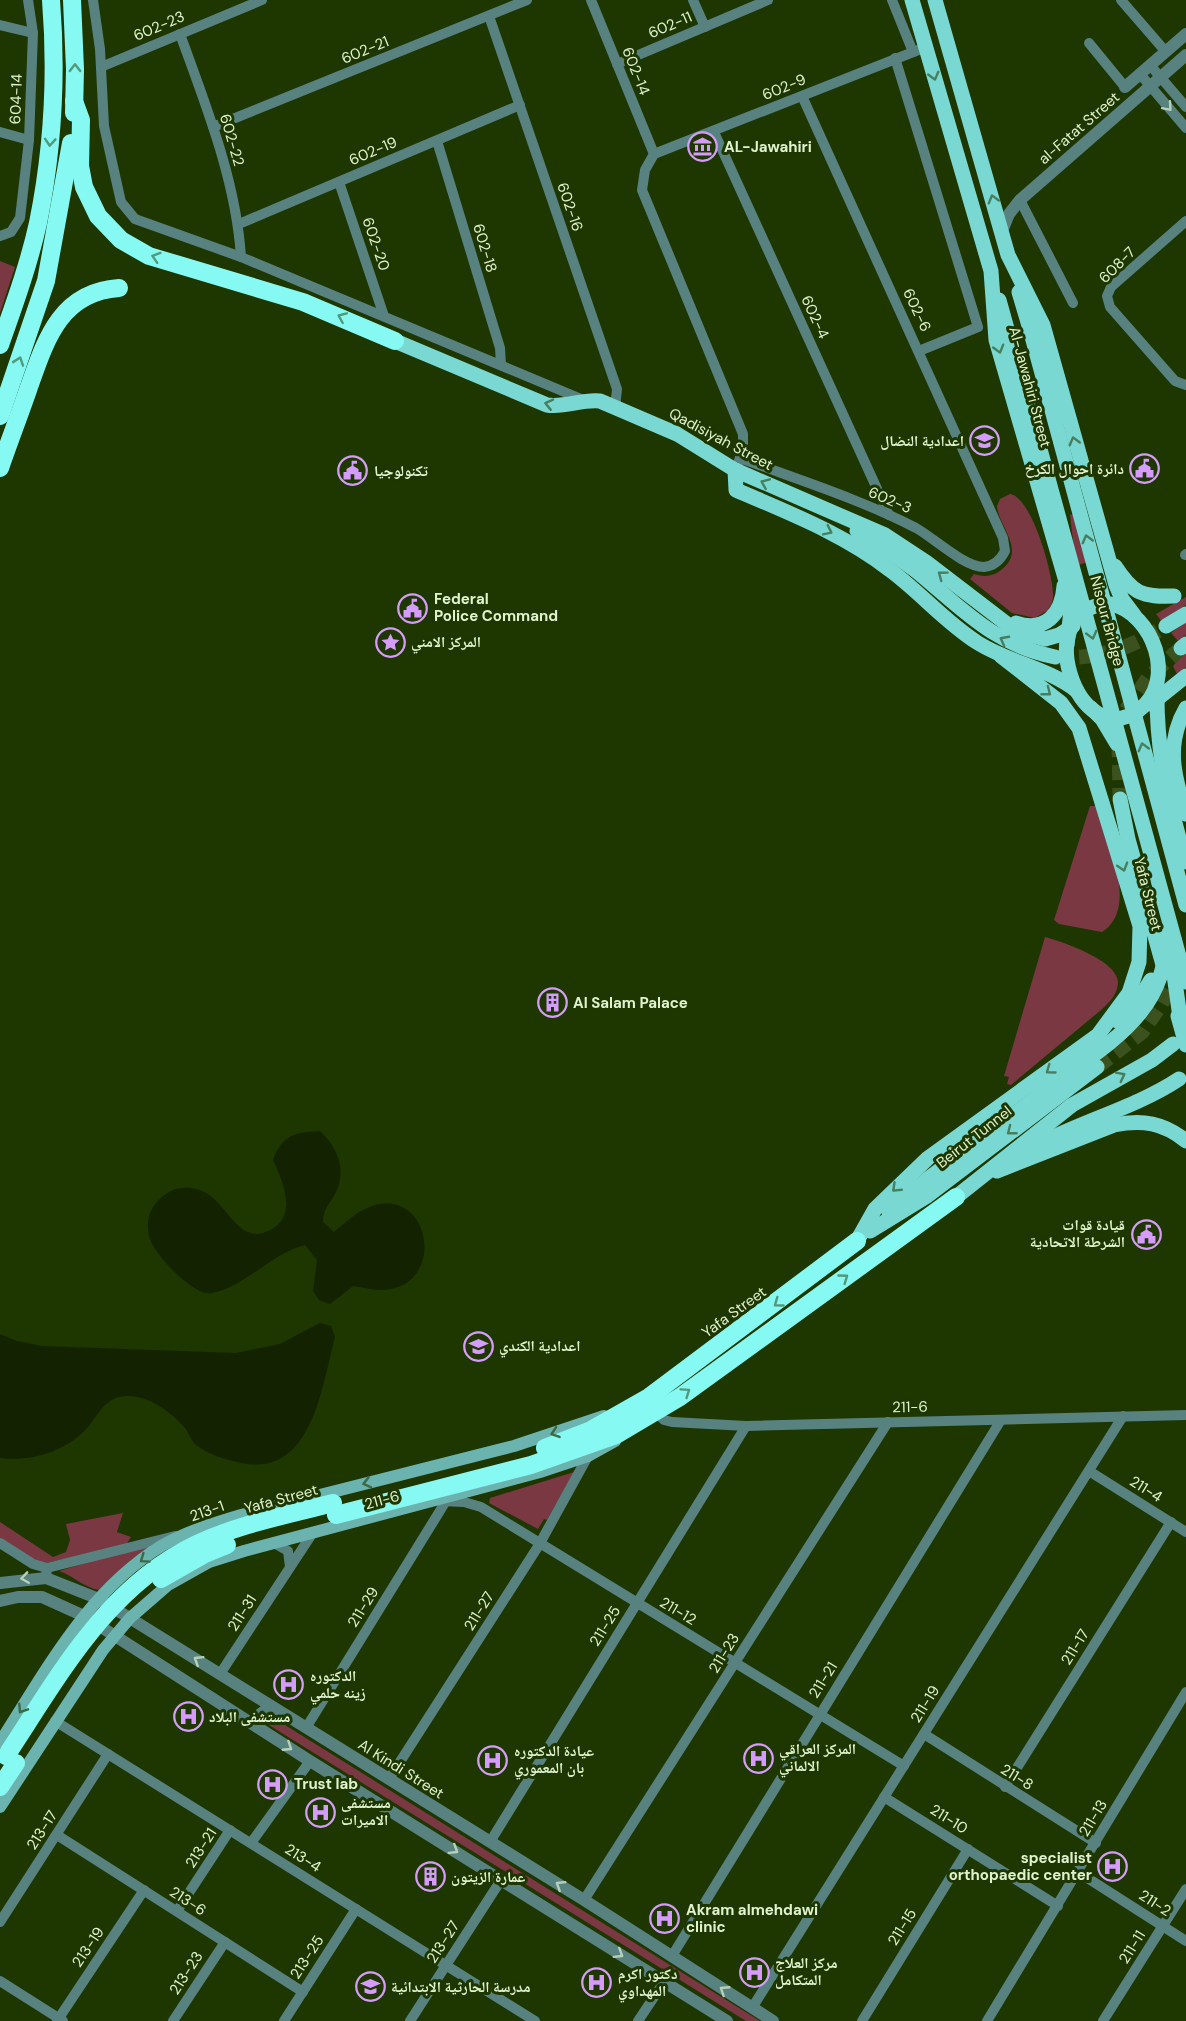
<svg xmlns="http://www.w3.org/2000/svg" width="1186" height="2021" viewBox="0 0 1186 2021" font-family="'DM Sans','Noto Naskh Arabic',sans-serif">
<rect width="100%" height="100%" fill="#1e3600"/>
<g fill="#7a3843">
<polygon points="0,261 15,267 0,313"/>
<path d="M 1010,494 C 1032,497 1054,576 1053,596 C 1053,602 1051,605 1048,610 L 1035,618 L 1012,613 L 970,579 L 974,574 C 983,577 993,577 1001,570 C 1027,550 999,528 997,506 L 1000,499 Z"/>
<polygon points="1077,513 1090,561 1076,566 1070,515"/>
<polygon points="1186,597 1186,605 1162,622 1156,614"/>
<polygon points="1186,622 1186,635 1178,641 1171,633"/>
<polygon points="1186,652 1186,667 1178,676 1173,666"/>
<path d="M 1090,806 L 1097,806 C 1107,839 1140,909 1102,932 L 1059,924 L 1054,920 Z"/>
<path d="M 1045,937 C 1063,942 1117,960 1118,982 C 1118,994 1109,1003 1101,1010 L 1011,1085 L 1007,1084 L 1009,1077 L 1004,1076 Z"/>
<polygon points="574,1472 547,1520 544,1519 538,1529 489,1503 490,1498"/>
<polygon points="123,1513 117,1532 131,1537 126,1545 47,1563 35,1561 0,1539 0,1522 53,1557 66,1552 70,1540 66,1524"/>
<path d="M 157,1542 L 131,1560 L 102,1590 C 87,1590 74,1576 59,1571 Z"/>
<polygon points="266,1715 269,1715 760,2021 746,2021 264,1722"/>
</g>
<g fill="#132302">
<path d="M 320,1131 C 337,1147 347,1169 336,1192 C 330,1204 323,1208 323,1222 L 334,1232 C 346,1222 357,1211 372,1206 C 434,1186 448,1294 376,1290 C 369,1289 361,1287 353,1286 L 330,1304 L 319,1300 L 313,1291 L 317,1260 L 305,1245 C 270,1254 245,1287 212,1293 C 194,1297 155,1255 150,1239 C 145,1224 149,1208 161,1198 C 170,1190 178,1187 190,1188 C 228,1189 234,1255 275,1227 C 297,1212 281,1177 273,1160 C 282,1135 295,1132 320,1131 Z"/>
<path d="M 320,1323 L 331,1326 L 335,1337 C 322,1384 313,1478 241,1463 C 225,1459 208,1455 195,1444 C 191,1440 189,1434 186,1429 C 171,1411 143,1391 119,1397 C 102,1402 97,1417 87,1428 C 66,1452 30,1462 0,1458 L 0,1334 L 17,1341 L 42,1346 L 236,1353 L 280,1344 Z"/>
</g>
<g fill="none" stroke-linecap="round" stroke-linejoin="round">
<g stroke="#3b521f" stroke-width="15" stroke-dasharray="15 8" stroke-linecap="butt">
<path d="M 1056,657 C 1099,660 1130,648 1166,626"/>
<polyline points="1126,710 1149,677 1181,648"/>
<polyline points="1119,742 1120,799"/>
<polyline points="1097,1067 1142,1032 1160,1006 1178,973"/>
</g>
<g stroke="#578280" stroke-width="10">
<polyline points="93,0 100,49 104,126 121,202 135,219 241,257 586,401"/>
<polyline points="591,0 654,154"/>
<polyline points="693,0 705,27"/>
<polyline points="892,0 913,52"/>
<polyline points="1121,0 1166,52"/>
<polyline points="489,16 617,389 615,408"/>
<polyline points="0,25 33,33"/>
<path d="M 180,34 C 206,106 236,180 241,257"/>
<polyline points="1089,43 1125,87"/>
<polyline points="895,58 978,327 919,351"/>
<polyline points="617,64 768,0"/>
<polyline points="1150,65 1186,107"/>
<polyline points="101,67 262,0"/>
<polyline points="1140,74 1186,128"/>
<polyline points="213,127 527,0"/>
<polyline points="0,132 29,140"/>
<polyline points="714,132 889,515"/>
<polyline points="437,141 500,348 501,365"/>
<polyline points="654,154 645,170 642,190 743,434 743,450 738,463"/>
<polyline points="654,154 926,47"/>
<polyline points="339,182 384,316"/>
<polyline points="1020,200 1073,303"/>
<polyline points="1186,221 1111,287 1107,296 1110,307 1175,381 1186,385"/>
<polyline points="239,224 520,105"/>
<polyline points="0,236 11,232 20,218 29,140 33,33 28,0"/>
<path d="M 740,458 C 799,480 860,499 916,528 C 934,538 964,567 984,567 C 994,566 1001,559 1005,551 L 1003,538 L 802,96"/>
<polyline points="1185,555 1186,554"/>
<polyline points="652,1408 664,1420 672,1422 746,1426 1186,1415"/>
<polyline points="1089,1471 1186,1532"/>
<polyline points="441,1501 464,1502 481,1507 904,1766"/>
<polyline points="0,1543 33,1564 47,1568"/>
<polyline points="274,1543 288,1551 290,1567"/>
<polyline points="46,1578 47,1568 175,1536"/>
<polyline points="220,1674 312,1534"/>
<polyline points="55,1721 535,2021"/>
<polyline points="306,1728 446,1501"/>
<polyline points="924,1734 1096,1843"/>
<polyline points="389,1779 539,1545 588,1456"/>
<polyline points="1005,1787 1171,1522"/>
<polyline points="884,1797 1058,1906"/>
<polyline points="57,1835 303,1992"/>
<polyline points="490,1842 746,1426"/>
<polyline points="251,1843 310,1761"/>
<polyline points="1078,1872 1186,1941"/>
<polyline points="584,1900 888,1422"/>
<polyline points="177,1911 230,1830"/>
<polyline points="0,1922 108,1754"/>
<polyline points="672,1956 1001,1420"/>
<polyline points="0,1981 63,2021"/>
<polyline points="752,2008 1123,1416"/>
<polyline points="57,2021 144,1890"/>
<polyline points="173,2021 225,1942"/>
<polyline points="284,2021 356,1909"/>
<polyline points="410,2021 501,1880"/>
<polyline points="638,2021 664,1982"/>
<polyline points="862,2021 968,1849"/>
<polyline points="987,2021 1186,1692"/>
<polyline points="1103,2021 1186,1889"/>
</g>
<g stroke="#578280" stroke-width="12">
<polyline points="1125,87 1186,34"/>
<polyline points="1002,231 1009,214 1020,200 1186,55"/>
<polyline points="0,1583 46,1578 99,1599 584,1900 773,2021"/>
<polyline points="0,1601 18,1597 42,1597 84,1616 310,1761 727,2021"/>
<polyline points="257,1727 259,1715 271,1706"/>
</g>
<g stroke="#6bb3ae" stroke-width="12">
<path d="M 0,1742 C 46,1671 88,1590 163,1545 C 188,1531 214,1523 241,1515 L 514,1446 L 604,1416"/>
<polyline points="0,1807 103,1650 130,1618 168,1585 209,1562 244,1551 540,1472 588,1456 615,1441"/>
</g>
<g stroke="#7ad8d2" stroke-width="15">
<polyline points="912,0 991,271 996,340 1072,602 1067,645"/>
<polyline points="935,0 1008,255 1043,325 1116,585 1122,599 1134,615"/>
<polyline points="1019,292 1030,329"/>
<polyline points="999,300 1009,336"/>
<path d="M 395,341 L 547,405 C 565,408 581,399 600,401 L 677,434 L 735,470 L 885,535 L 926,562 L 1016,631 L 1045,639 L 1059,635 L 1073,626"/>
<path d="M 735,470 L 736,490 C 789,513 844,534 890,570 C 921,593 946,623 978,643 C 1010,663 1048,668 1077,691"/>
<path d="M 857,531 C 877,543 896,556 915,570 C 963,609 992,644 1055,657"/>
<path d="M 1115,566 C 1133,594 1142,597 1174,596"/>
<path d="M 1111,604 C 1153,613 1178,681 1139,710 C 1077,756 1027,604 1111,604 Z"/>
<path d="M 1016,623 C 1045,633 1062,614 1064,586"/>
<polyline points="1166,626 1186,614"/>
<polyline points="1181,648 1186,644"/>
<path d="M 1157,688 C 1156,751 1168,802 1186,862"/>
<polyline points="1151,704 1186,676"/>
<polyline points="1091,708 1102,719 1117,744"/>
<path d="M 1186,708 C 1165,744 1174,777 1186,814"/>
<polyline points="1120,799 1128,839 1163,965"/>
<polyline points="1170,947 1181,1024"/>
<polyline points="1178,1016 1186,1045"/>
<polyline points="1117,1021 1135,1006 1151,980"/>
<path d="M 1016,1158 C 1067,1124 1129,1112 1179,1079"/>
<path d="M 997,1171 L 1114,1125 C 1142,1119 1164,1123 1186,1141"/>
<polyline points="956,1197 1072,1105 1152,1060 1173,1044"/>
<polyline points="889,1213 929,1178 1054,1084"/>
<polyline points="870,1231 927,1196 1097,1067"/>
<polyline points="857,1241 875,1209 928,1158 1098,1035 1129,993 1139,962 1140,926 1079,728 1061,703 1001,656"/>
</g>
<g stroke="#86f9f3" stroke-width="18">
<polyline points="72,0 75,69 74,113"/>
<polyline points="74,101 81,120 80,166 84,187 98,216 121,240 149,256 303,302 395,341"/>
<path d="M 0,345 C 14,305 29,264 38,223 C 53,149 57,75 51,0"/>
<polyline points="0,416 46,281 71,143"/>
<path d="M 0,468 C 9,442 19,416 28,390 C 45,342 59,292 119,288"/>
<polyline points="545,1448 589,1431 649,1397 857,1241"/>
<polyline points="336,1515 531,1465 616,1435 680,1397 956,1197"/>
<polyline points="0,1787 16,1763"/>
</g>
<g stroke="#7ad8d2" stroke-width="15">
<polyline points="1030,329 1186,905"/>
<polyline points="1009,336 1186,982"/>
<path d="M 1054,1084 C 1112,1041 1169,1011 1167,929"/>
</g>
<g stroke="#86f9f3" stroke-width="18">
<polyline points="161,1579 205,1554 227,1545"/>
<path d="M 6,1756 C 59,1676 107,1586 197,1544 C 239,1524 288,1515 333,1503"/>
</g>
</g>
<defs><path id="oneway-chevron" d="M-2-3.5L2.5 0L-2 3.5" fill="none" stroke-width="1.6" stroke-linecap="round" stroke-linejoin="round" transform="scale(1.5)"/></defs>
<g stroke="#52987a">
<use href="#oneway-chevron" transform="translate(75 68) rotate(-90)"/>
<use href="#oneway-chevron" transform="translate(50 142) rotate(94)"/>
<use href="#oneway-chevron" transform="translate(156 257) rotate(-162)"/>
<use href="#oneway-chevron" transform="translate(342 317) rotate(-157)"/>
<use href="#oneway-chevron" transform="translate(19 361) rotate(-71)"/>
<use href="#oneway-chevron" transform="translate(844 1278) rotate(-36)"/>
<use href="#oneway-chevron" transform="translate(778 1303) rotate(144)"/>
<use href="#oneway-chevron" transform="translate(686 1392) rotate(-35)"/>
</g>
<g stroke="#477f5e">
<use href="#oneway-chevron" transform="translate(934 76) rotate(75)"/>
<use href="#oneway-chevron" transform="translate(993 199) rotate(-106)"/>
<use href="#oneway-chevron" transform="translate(999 349) rotate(74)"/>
<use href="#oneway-chevron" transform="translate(549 404) rotate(-167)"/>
<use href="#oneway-chevron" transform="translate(1074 441) rotate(-105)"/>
<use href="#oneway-chevron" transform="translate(765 483) rotate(-157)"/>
<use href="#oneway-chevron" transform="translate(828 531) rotate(26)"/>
<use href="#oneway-chevron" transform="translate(1087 539) rotate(-105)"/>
<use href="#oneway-chevron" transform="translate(942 575) rotate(-143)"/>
<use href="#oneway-chevron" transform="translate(1092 635) rotate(75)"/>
<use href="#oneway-chevron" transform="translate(1004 640) rotate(-152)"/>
<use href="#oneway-chevron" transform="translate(1047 692) rotate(38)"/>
<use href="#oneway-chevron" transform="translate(1143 747) rotate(-105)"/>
<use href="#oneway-chevron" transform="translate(1123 867) rotate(73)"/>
<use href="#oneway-chevron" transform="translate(1050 1070) rotate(144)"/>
<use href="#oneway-chevron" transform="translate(1121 1076) rotate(-27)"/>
<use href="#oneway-chevron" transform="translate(1011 1131) rotate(142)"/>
<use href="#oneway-chevron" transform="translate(896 1188) rotate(136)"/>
</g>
<g stroke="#b6d1b7">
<use href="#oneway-chevron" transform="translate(1168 107) rotate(49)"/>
<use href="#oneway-chevron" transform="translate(25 1578) rotate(172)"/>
<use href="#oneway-chevron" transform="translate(198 1660) rotate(-148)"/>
<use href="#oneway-chevron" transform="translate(288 1747) rotate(33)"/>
<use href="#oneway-chevron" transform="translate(454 1850) rotate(32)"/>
<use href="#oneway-chevron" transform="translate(560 1885) rotate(-148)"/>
<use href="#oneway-chevron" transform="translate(619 1954) rotate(32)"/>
<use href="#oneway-chevron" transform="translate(724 1990) rotate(-147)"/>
</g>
<g stroke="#3d6846">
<use href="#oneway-chevron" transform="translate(555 1433) rotate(161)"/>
<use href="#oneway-chevron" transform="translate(367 1483) rotate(166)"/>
<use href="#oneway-chevron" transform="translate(144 1559) rotate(145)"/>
<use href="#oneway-chevron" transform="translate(22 1709) rotate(123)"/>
</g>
<defs>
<symbol id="museum-ring" viewBox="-11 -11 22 22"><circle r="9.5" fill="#1e3600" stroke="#d59cfb" stroke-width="1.5"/><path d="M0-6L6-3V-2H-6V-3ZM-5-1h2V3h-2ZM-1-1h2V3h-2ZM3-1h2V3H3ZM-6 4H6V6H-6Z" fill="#d59cfb"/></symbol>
<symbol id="school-ring" viewBox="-11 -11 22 22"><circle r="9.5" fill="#1e3600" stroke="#d59cfb" stroke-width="1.5"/><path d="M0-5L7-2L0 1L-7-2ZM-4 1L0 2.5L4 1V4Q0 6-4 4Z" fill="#d59cfb"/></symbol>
<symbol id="civic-ring" viewBox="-11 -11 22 22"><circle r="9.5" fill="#1e3600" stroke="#d59cfb" stroke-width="1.5"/><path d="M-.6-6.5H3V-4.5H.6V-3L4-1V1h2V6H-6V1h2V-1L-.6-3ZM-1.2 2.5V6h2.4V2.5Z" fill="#d59cfb"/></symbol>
<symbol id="sight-ring" viewBox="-11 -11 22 22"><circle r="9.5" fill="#1e3600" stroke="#d59cfb" stroke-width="1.5"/><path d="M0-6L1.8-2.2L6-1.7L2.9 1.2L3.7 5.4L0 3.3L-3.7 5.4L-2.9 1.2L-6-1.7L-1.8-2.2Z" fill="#d59cfb"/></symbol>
<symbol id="building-ring" viewBox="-11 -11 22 22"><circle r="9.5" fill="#1e3600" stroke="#d59cfb" stroke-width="1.5"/><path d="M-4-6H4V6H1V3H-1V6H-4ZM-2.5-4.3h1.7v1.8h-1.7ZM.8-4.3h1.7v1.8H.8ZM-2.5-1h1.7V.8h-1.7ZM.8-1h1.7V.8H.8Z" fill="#d59cfb"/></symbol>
<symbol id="hospital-ring" viewBox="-11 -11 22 22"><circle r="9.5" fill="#1e3600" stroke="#d59cfb" stroke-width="1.5"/><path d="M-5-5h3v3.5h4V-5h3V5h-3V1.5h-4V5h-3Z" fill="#d59cfb"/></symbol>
</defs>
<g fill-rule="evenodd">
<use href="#museum-ring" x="686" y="130" width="33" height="33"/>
<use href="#school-ring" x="968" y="424" width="33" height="33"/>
<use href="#civic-ring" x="1128" y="452" width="33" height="33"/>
<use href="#civic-ring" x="336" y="454" width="33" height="33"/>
<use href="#civic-ring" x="396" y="592" width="33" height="33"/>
<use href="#sight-ring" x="374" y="626" width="33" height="33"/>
<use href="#building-ring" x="536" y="986" width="33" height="33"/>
<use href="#civic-ring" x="1130" y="1218" width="33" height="33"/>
<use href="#school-ring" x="462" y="1330" width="33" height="33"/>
<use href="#hospital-ring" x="272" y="1668" width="33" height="33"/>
<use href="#hospital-ring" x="172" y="1700" width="33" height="33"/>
<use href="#hospital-ring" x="742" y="1742" width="33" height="33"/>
<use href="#hospital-ring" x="476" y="1744" width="33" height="33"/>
<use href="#hospital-ring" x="256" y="1768" width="33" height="33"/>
<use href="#hospital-ring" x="304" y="1796" width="33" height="33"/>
<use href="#hospital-ring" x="1096" y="1850" width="33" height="33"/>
<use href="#building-ring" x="414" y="1860" width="33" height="33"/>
<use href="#hospital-ring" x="648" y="1902" width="33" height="33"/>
<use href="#hospital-ring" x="738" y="1956" width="33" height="33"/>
<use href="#hospital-ring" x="580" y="1966" width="33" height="33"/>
<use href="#school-ring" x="354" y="1970" width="33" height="33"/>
</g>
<g text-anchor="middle" stroke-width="6" stroke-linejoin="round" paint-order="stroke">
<g font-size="15" fill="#dff3cf" stroke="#1e3600">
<text transform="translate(670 25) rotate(-23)" y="5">602-11</text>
<text transform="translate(159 26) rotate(-23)" y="5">602-23</text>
<text transform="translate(365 50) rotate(-22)" y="5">602-21</text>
<text transform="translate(636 71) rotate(68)" y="5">602-14</text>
<text transform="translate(784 87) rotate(-22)" y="5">602-9</text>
<text transform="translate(16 99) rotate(-88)" y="5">604-14</text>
<text transform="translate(1079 128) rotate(-41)" y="5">al-Fatat Street</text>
<text transform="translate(232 140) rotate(74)" y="5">602-22</text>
<text transform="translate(373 151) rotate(-23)" y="5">602-19</text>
<text transform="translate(570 207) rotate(71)" y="5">602-16</text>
<text transform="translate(376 244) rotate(71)" y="5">602-20</text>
<text transform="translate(485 248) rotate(73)" y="5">602-18</text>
<text transform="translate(1117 265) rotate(-45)" y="5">608-7</text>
<text transform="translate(917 310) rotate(65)" y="5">602-6</text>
<text transform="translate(815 317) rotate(65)" y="5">602-4</text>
<text transform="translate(1030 387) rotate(75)" y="5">Al-Jawahiri Street</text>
<text transform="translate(721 439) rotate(28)" y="5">Qadisiyah Street</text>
<text transform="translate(890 500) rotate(23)" y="5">602-3</text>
<text transform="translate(1107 621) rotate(75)" y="5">Nisour Bridge</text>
<text transform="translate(1148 894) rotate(76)" y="5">Yafa Street</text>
<text transform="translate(974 1137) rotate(-38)" y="5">Beirut Tunnel</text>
<text transform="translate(734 1312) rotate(-36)" y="5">Yafa Street</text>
<text transform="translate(910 1407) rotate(-1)" y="5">211-6</text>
<text transform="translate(1146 1489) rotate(32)" y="5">211-4</text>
<text transform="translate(281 1499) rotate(-15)" y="5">Yafa Street</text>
<text transform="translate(382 1500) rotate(-15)" y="5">211-6</text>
<text transform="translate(207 1511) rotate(-19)" y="5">213-1</text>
<text transform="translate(363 1607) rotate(-58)" y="5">211-29</text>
<text transform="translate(479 1611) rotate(-58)" y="5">211-27</text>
<text transform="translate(678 1611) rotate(31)" y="5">211-12</text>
<text transform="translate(242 1613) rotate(-57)" y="5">211-31</text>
<text transform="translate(605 1626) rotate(-58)" y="5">211-25</text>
<text transform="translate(1075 1647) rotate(-58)" y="5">211-17</text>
<text transform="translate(724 1653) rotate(-58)" y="5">211-23</text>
<text transform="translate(823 1680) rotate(-58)" y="5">211-21</text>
<text transform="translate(925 1704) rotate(-58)" y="5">211-19</text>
<text transform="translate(401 1769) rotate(32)" y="5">Al Kindi Street</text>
<text transform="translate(1017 1777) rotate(32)" y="5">211-8</text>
<text transform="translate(1093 1818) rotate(-59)" y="5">211-13</text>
<text transform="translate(949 1819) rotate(32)" y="5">211-10</text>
<text transform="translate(42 1830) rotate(-57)" y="5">213-17</text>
<text transform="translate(201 1848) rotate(-57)" y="5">213-21</text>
<text transform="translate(303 1858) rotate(32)" y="5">213-4</text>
<text transform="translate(188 1901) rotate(33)" y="5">213-6</text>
<text transform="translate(1155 1903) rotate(33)" y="5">211-2</text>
<text transform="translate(902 1927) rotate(-58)" y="5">211-15</text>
<text transform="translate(443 1942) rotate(-57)" y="5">213-27</text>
<text transform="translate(88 1947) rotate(-56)" y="5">213-19</text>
<text transform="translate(1132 1947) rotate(-58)" y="5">211-11</text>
<text transform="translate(307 1957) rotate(-57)" y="5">213-25</text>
<text transform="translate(186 1973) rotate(-57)" y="5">213-23</text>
</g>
<g font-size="15" font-weight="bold" fill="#dff3cf" stroke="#1e3600" text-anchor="start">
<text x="724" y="152">AL-Jawahiri</text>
<text x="964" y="446" text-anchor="end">اعدادية النضال</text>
<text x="1124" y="474" text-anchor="end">دائرة احوال الكرخ</text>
<text x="374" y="476">تكنولوجيا</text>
<text x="434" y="604">Federal<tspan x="434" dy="17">Police Command</tspan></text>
<text x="411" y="647">المركز الامني</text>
<text x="573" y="1008">Al Salam Palace</text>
<text x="1125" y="1230" text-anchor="end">قيادة قوات<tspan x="1125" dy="17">الشرطة الاتحادية</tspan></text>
<text x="499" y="1351">اعدادية الكندي</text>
<text x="310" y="1681">الدكتوره<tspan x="310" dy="17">زينه حلمي</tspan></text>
<text x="209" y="1722">مستشفى البلاد</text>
<text x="779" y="1754">المركز العراقي<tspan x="779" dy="17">الالماني</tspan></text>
<text x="514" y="1756">عيادة الدكتوره<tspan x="514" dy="17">بان المعموري</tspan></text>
<text x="294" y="1789">Trust lab</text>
<text x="341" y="1808">مستشفى<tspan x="341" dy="17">الاميرات</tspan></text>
<text x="1092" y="1863" text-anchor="end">specialist<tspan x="1092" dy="17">orthopaedic center</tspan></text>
<text x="451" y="1882">عمارة الزيتون</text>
<text x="686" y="1915">Akram almehdawi<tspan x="686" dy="17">clinic</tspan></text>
<text x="775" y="1968">مركز العلاج<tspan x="775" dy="17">المتكامل</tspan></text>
<text x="618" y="1979">دكتور اكرم<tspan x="618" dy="17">المهداوي</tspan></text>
<text x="391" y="1992">مدرسة الحارثية الابتدائية</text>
</g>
</g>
</svg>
